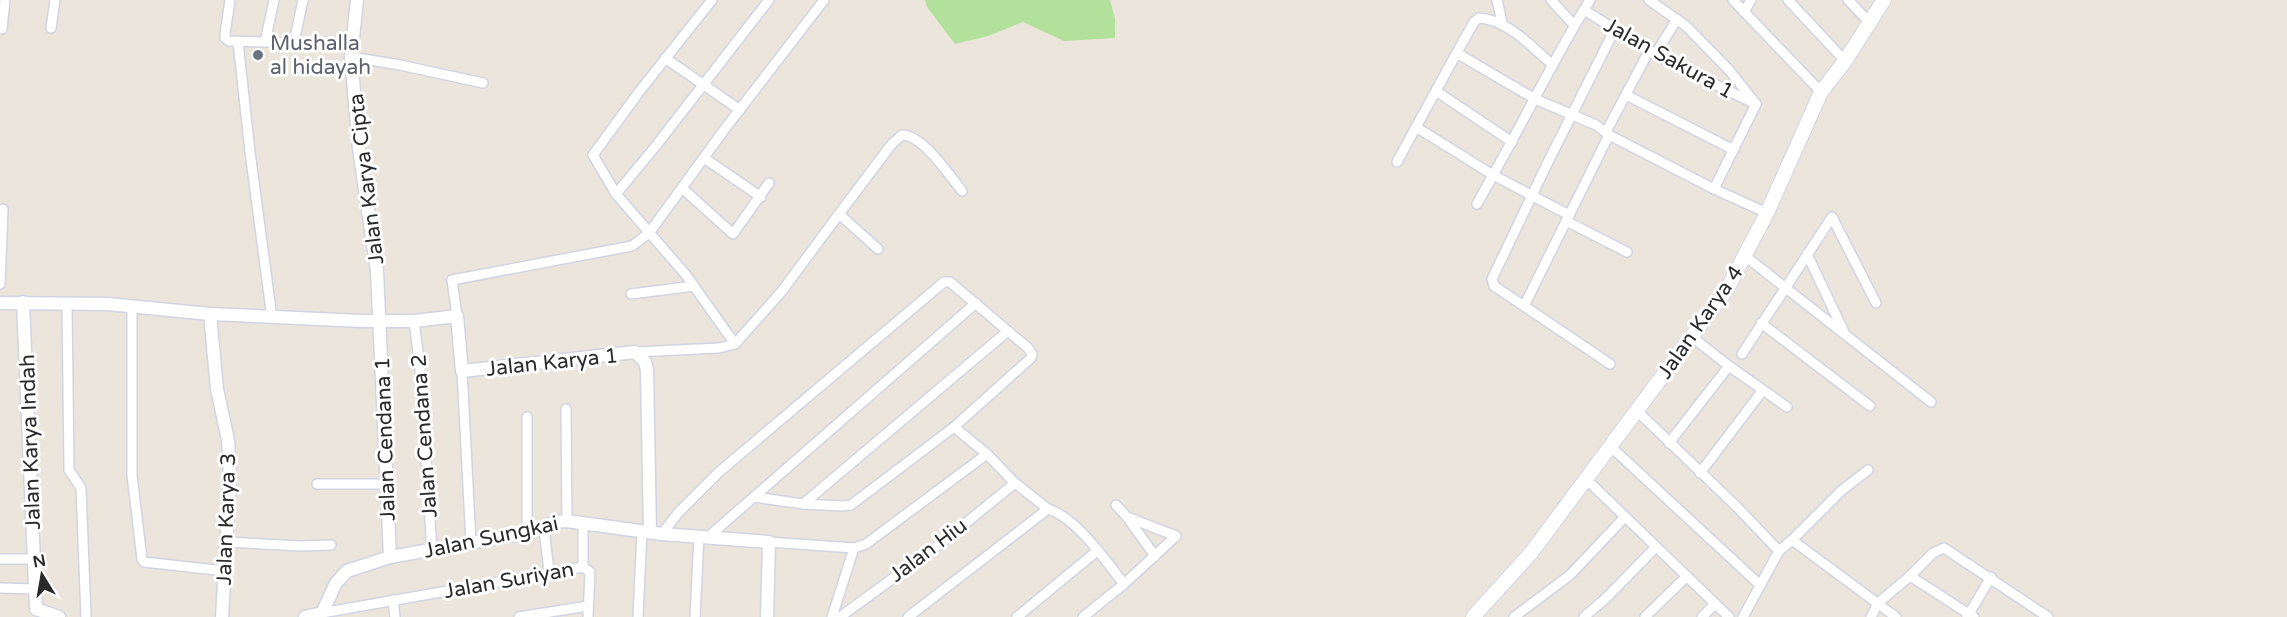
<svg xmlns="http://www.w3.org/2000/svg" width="2287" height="617" viewBox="0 0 2287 617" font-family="'Varela Round',sans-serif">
<rect width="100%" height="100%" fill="#ece5dc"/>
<polygon fill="#b1e19a" points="925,0 1110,0 1115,19 1115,38 1064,41 1023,22 988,36 955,44 927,7"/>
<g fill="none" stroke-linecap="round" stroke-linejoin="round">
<defs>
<g id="minor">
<polyline points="230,0 225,34 225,38 229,41 306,43 352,41"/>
<polyline points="1497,0 1502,22"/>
<polyline points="1551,0 1574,25"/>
<path d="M 1590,0 C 1555,56 1526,117 1493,175 L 1416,127 L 1455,56 L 1460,55 L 1535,99 L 1596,125 L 1609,135"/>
<polyline points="1649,0 1686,26 1729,70 1756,104"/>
<polyline points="1733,0 1821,92"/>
<polyline points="1788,0 1845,61"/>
<polyline points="1848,0 1870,23"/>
<polyline points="1584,10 1672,64 1756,104"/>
<polyline points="1744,12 1751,0"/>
<polyline points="51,28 55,0"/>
<polyline points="2,29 5,0"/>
<polyline points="238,42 250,152 272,318"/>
<polyline points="265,42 274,0"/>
<polyline points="294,42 303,0"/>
<polyline points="1655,55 1677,19"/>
<path d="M 1455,56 L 1474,22 L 1479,18 C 1509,20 1531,47 1553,65"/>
<polyline points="351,57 400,65 483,83"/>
<polyline points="665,58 740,110"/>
<polyline points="1436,91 1512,142"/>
<polyline points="1626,95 1734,150"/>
<polyline points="1606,132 1649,51"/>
<polyline points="704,158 761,197"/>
<polyline points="1397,162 1416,127"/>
<polyline points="682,188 733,234 769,183"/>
<polyline points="1714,189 1756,104"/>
<polyline points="616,194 655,147 769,0"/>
<polyline points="1477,204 1493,175 1569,215"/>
<path d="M 839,214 L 891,145 L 902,135 C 923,135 949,175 962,191"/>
<polyline points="1566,221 1627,252"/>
<polyline points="1807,254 1844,332"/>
<polyline points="1745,256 1931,402"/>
<polyline points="0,284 3,209"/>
<polyline points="631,294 694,286"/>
<polyline points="67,303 69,470 81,488 86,617"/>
<polyline points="1524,306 1494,286 1492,279 1548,162 1615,29"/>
<polyline points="132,307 132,475 142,559 144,562 225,571"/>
<polyline points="457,316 452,280 632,246 649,233 724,130 824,0"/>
<polyline points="414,321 420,368 432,551"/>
<polyline points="1761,323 1870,406"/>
<polyline points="1692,337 1729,366 1787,407"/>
<polyline points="735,344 782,291 839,214 878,249"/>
<polyline points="635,352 719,348 735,344 686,275 616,194 593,155 639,92 712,0"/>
<polyline points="1742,354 1832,217 1876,303"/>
<polyline points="1610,364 1524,306 1609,135 1714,189 1767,213"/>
<polyline points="462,371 471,543"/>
<polyline points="566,409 567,521"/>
<polyline points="1636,410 1736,506 1779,551"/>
<polyline points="1669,443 1729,366"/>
<polyline points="1610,446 1760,585"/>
<polyline points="1700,473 1763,390"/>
<polyline points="1586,479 1729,617"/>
<polyline points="317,484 387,484"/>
<polyline points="754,497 803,504 1008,331"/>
<polyline points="1116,505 1127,517 1176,536 1124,584"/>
<path d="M 1048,509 C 1077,518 1105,560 1124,584 L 1083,617"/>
<polyline points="1127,517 1155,556"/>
<polyline points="583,523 583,567"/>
<polyline points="544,529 549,571"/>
<polyline points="527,533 527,417"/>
<polyline points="662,534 678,513 719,472 944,282 950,282 1028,348 1032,354 1031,358 954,427 851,505 842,506 803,504"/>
<polyline points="708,537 976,303"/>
<polyline points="1792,540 1841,491 1868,470"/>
<polyline points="228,542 301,546 331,545"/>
<polyline points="769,542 854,548 866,544 987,454"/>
<polyline points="0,559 35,559"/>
<polyline points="1910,576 1933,553 1944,548 2048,617"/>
<polyline points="0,588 35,589"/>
<polyline points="393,600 395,617"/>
<polyline points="322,613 583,567 590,572 588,617"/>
<polyline points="519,617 588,606"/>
<polyline points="638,617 642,531"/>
<polyline points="695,617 699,536"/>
<polyline points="832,617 854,548"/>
<polyline points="840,617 940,544 1015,483"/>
<polyline points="908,617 1048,509 1015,483 987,454 954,427"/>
<polyline points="1017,617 1097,551"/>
<polyline points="1514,617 1570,575 1625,517"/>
<polyline points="1584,617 1606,598 1656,547"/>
<polyline points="1645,617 1687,576"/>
<polyline points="1702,617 1715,604"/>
<polyline points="1743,617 1779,551 1792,540 1896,617"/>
<polyline points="1871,617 1878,603 1910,576 1969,614 1967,617"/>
<polyline points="1974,617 1969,614 1991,577"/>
</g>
<g id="tertiary">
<polyline points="357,0 351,57 359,149 377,271 390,557"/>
<polyline points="23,302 36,609 59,617"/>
<polyline points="0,303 108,304 210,314 362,321 414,321 457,316 462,371 635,352 645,362 647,370 650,532"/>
<polyline points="210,314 217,389 228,440 230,477 222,617"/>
<path d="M 305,617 L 322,613 L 336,583 L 347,571 L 390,557 L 527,533 C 542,529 552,521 567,521 L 662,534 L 769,542 L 767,617"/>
</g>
<polyline id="secondary" points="1473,617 1531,553 1727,289 1767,213 1821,92 1845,61 1884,0"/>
</defs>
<use href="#minor" stroke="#d1d4e2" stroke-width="12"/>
<use href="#tertiary" stroke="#d1d4e2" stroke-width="15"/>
<use href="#secondary" stroke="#d1d4e2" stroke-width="16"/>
<use href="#minor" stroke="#fff" stroke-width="9"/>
<use href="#tertiary" stroke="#fff" stroke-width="12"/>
<use href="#secondary" stroke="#fff" stroke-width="14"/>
</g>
<circle fill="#6b7280" stroke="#fff" stroke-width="2" cx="258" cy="55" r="6"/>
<g text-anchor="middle" stroke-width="6" stroke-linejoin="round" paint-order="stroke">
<g font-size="21" fill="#5b616d" stroke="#fff" text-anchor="start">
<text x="270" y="50">Mushalla<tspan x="270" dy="24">al hidayah</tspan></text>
</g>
<g font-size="21" fill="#2a2a2a" stroke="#fff">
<text transform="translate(1669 58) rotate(29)" y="7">Jalan Sakura 1</text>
<text transform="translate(366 179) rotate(-97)" y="7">Jalan Karya Cipta</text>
<text transform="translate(1700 322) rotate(-55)" y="7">Jalan Karya 4</text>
<text transform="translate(552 362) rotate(-6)" y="7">Jalan Karya 1</text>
<text transform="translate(424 436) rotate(-94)" y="7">Jalan Cendana 2</text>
<text transform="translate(385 439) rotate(-92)" y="7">Jalan Cendana 1</text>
<text transform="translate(30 442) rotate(-92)" y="7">Jalan Karya Indah</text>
<text transform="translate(226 519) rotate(-88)" y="7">Jalan Karya 3</text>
<text transform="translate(491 537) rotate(-12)" y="7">Jalan Sungkai</text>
<text transform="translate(928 550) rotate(-37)" y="7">Jalan Hiu</text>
<text transform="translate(509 580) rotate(-10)" y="7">Jalan Suriyan</text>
</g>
</g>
<g transform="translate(42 575) rotate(349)" stroke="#ffffff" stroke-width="4.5" paint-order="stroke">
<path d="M0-4.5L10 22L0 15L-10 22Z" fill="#2a2a2a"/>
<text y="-9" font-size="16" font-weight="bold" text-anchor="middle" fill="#2a2a2a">N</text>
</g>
</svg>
